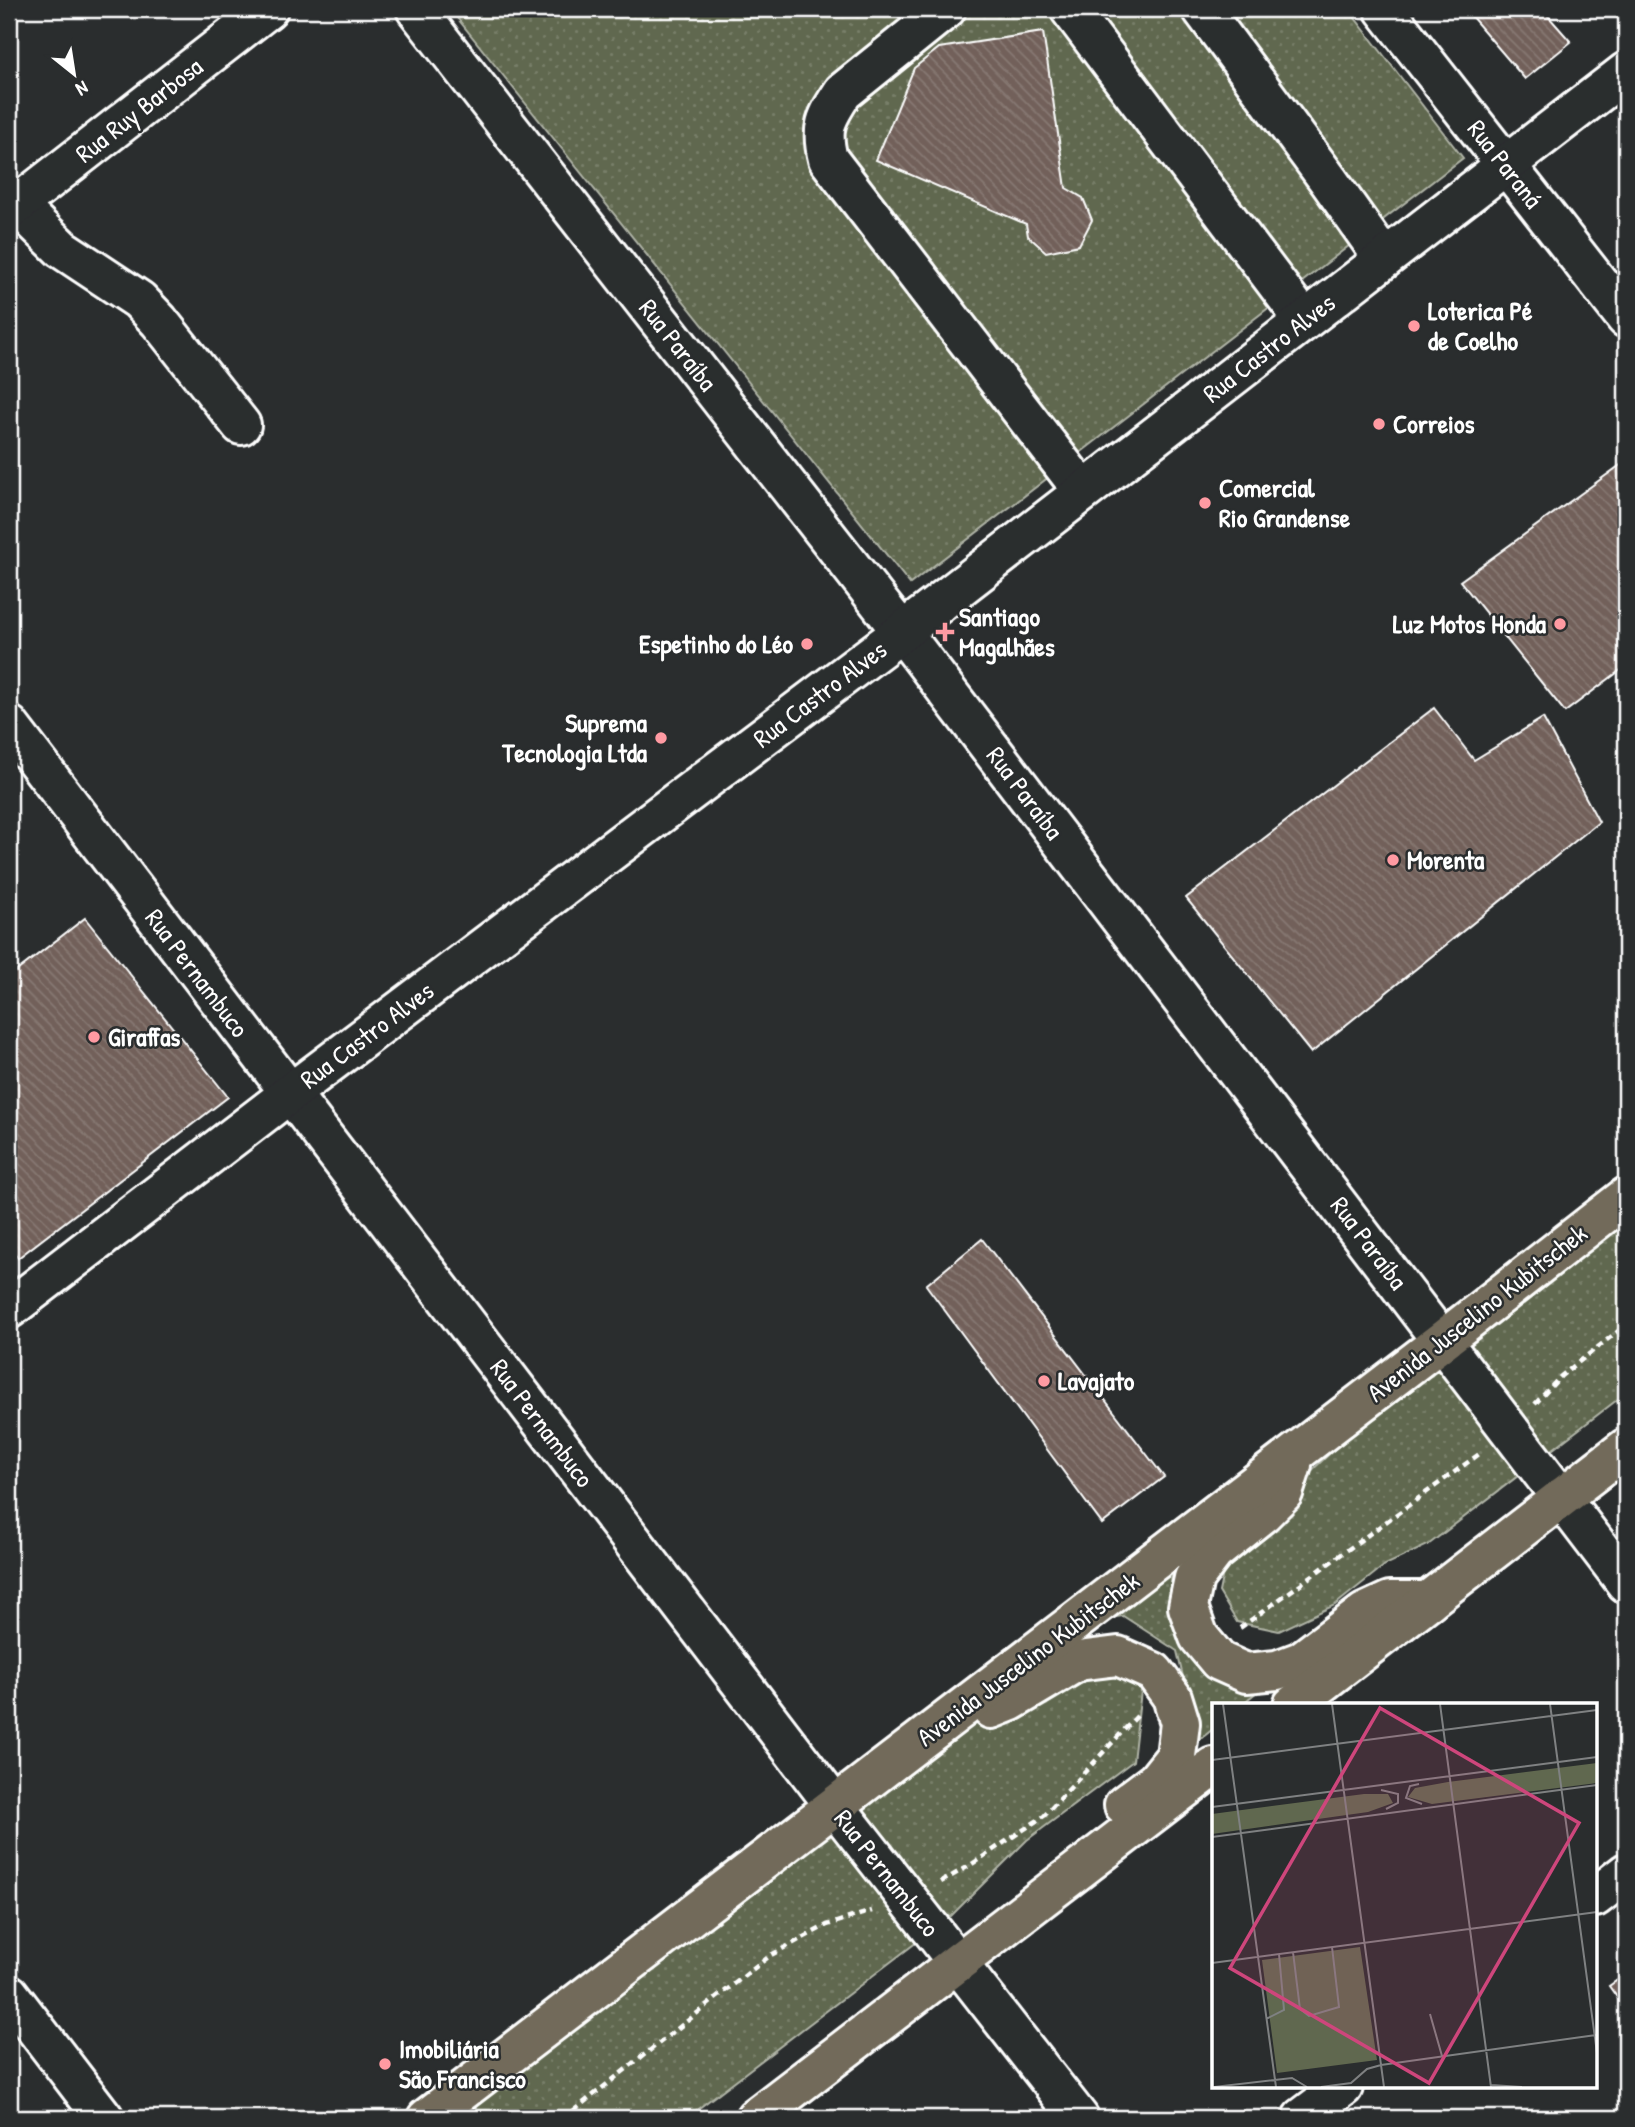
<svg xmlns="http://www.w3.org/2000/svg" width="1635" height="2127" viewBox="0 0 1635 2127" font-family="'Patrick Hand',sans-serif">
<defs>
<pattern id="grass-dots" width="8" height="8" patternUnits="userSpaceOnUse" patternTransform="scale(1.75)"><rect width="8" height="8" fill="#60684f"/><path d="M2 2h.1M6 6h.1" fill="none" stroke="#787f69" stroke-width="1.8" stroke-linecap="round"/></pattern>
<pattern id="building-back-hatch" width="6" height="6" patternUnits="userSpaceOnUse" patternTransform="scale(1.75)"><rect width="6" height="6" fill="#72615a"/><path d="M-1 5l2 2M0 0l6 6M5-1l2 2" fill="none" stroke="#877973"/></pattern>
</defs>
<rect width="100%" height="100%" fill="#2a2d2e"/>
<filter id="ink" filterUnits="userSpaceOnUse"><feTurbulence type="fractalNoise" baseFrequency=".0143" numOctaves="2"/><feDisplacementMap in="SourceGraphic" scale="14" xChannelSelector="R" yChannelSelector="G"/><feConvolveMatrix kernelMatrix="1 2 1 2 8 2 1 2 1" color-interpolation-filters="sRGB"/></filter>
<g filter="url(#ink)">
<g fill="url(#grass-dots)" stroke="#b0b4a7" stroke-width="2">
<polygon points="450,9 1348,9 1463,158 910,584"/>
<polygon points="1626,1222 1626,1393 1428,1545 1385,1565 1335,1605 1279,1631 1237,1622 1219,1592 1228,1549 1340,1444"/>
<polygon points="1172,1561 1170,1617 1211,1665 1275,1677 1241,1705 1213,1705 1213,1729 1198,1741 1177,1651 1123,1616 1102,1619"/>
<polygon points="1100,1671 1142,1682 1133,1761 1027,1840 951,1916 686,2118 453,2118 971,1722"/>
</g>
<g fill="url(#building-back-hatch)" stroke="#fff" stroke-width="2">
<polygon points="1465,9 1542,9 1571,42 1525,79"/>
<polygon points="1043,32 1066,188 1083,198 1092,220 1079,245 1046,252 1028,236 1026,224 876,160 914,68 939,48"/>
<polygon points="1626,461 1626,666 1565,712 1460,581"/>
<polygon points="1434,708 1474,760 1543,718 1599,822 1311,1053 1186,898"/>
<polygon points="85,918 228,1097 18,1258 9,1245 9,977"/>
<polygon points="982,1239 1164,1477 1102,1524 926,1285"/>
<polygon points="1626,1974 1626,2010 1609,1986"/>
</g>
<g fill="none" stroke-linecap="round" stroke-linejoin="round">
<defs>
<g id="minor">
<polyline points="416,9 902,632 1626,1583"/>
<path d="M 946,9 L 843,92 C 826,118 820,128 828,159 L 1083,491"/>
<polyline points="1070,9 1304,320"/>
<polyline points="1202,9 1329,181 1384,259"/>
<polyline points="1384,9 1626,318"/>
<polyline points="17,205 62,249 139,300 159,321 241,425"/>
<polyline points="9,211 268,9"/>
<polyline points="9,725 835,1806 1079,2118"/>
<polyline points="9,1309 289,1094 902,632 1626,72"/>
<polyline points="1595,1897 1626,1873"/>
<polyline points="9,1994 104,2118"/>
<polyline points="1302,2118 1343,2087"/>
</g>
<g id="major">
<polyline points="1292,1465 1283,1493 1263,1513 1214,1552 1194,1578 1188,1607 1199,1637 1219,1661 1246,1673 1277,1670 1301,1661 1364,1613 1390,1601 1428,1601"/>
<polyline points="1293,1705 1626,1448"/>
<polyline points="991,1709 1011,1701 1078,1661 1118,1656 1154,1672 1172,1697 1180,1723 1176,1756 1156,1781 1124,1805"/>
<polyline points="427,2118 1443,1340 1626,1197"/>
<polyline points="755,2118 1213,1767"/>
</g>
</defs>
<use href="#minor" stroke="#fff" stroke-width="44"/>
<use href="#major" stroke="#fff" stroke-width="44"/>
<g stroke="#fff" stroke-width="4.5" stroke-dasharray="7 5" stroke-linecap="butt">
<polyline points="1535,1404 1561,1376 1626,1325"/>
<polyline points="1240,1628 1482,1452"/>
<polyline points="941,1882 969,1866 1044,1816 1138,1715"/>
<polyline points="564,2118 771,1955 827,1925 872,1911"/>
</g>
<use href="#minor" stroke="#2a2d2e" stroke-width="38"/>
<use href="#major" stroke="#726b5a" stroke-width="38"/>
</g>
</g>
<g fill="#ff9aa2" stroke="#2a2d2e" stroke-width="2.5">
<circle cx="1414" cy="326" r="7"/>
<circle cx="1379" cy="424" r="7"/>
<circle cx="1205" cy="503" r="7"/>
<circle cx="1560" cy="624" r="7"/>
<path d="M941.5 621.5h7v7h7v7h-7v7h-7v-7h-7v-7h7z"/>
<circle cx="807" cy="644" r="7"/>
<circle cx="661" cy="738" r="7"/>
<circle cx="1393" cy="860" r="7"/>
<circle cx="94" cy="1037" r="7"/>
<circle cx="1044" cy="1381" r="7"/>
<circle cx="385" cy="2064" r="7"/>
</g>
<g text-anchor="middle" stroke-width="5" stroke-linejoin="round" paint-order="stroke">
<g font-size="26" fill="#fff" stroke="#2a2d2e">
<text transform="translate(139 110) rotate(-38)" y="9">Rua Ruy Barbosa</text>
<text transform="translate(1505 164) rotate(52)" y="9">Rua Paraná</text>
<text transform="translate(678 345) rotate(52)" y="9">Rua Paraíba</text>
<text transform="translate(1269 348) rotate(-38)" y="9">Rua Castro Alves</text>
<text transform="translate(820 694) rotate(-37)" y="9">Rua Castro Alves</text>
<text transform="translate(1025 793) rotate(53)" y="9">Rua Paraíba</text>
<text transform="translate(197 973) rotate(53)" y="9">Rua Pernambuco</text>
<text transform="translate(367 1035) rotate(-37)" y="9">Rua Castro Alves</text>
<text transform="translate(1369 1243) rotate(53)" y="9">Rua Paraíba</text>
<text transform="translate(1477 1313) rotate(-38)" y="9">Avenida Juscelino Kubitschek</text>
<text transform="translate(542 1423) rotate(53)" y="9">Rua Pernambuco</text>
<text transform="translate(1028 1659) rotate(-37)" y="9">Avenida Juscelino Kubitschek</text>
<text transform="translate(887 1873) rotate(52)" y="9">Rua Pernambuco</text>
</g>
<g font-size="26" font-weight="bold" fill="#fff" stroke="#2a2d2e" text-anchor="start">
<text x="1428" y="320">Loterica Pé<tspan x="1428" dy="30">de Coelho</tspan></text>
<text x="1393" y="433">Correios</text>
<text x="1219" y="497">Comercial<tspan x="1219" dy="30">Rio Grandense</tspan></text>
<text x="959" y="626">Santiago<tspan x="959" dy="30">Magalhães</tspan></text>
<text x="1546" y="633" text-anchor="end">Luz Motos Honda</text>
<text x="793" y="653" text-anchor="end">Espetinho do Léo</text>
<text x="647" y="732" text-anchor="end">Suprema<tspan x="647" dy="30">Tecnologia Ltda</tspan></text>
<text x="1407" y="869">Morenta</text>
<text x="108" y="1046">Giraffas</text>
<text x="1058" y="1390">Lavajato</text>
<text x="399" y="2058">Imobiliária<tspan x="399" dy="30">São Francisco</tspan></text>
</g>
</g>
<g transform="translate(1212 1703)">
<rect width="385" height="385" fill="#2a2d2e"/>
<path d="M 385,60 L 385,80 L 220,101 L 196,94 L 203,85 L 236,79 ZM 152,91 L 176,91 L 181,100 L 156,109 L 0,131 L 0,111 ZM 148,244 L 165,357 L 65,370 L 50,257 Z" fill="#60684f"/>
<path fill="none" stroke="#7f8182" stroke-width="2" d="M 11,1 L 64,384M 120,1 L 172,384M 228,1 L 279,384M 338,1 L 385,350M 0,57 L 385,7M 207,81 L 198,83 L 194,95 L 210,101M 169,87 L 186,91 L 186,100 L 174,106M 0,104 L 385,54M 0,134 L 385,82M 81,249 L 88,306 L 97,313 L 127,304 L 120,244M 0,260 L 385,209M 218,311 L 230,353M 54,316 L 72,307 L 67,251M 279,382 L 310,384M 2,384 L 80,375 L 95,384M 109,384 L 139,380 L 155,366 L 169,362 L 384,332"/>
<path fill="#ce467c" fill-opacity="0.15" stroke="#ce467c" stroke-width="3.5" d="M 168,5 L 367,120 L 217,380 L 18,265 Z"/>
<rect width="385" height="385" fill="none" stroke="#fff" stroke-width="3.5"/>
</g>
<rect width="1635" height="2127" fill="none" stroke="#2a2d2e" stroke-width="35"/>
<rect x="18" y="18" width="1600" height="2092" fill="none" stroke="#fff" stroke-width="2.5" filter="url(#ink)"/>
<g transform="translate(74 74) rotate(150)" stroke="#2a2d2e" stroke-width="5" paint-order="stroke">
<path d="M0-5L12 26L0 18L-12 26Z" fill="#ffffff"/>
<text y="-10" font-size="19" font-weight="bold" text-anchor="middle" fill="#ffffff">N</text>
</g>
</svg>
